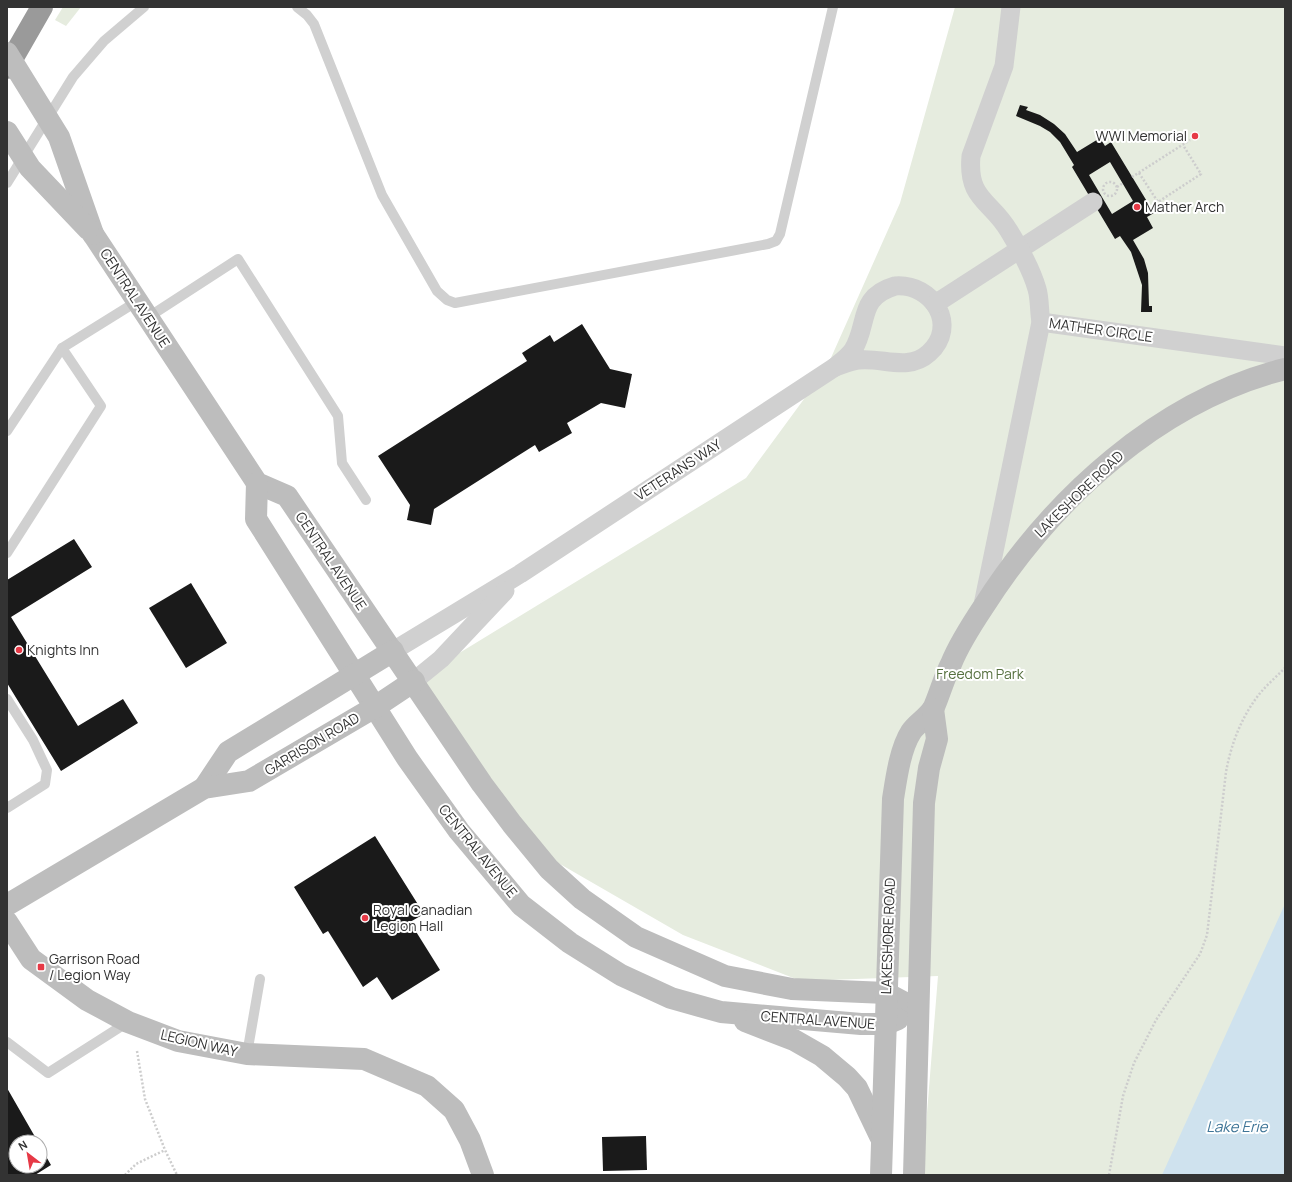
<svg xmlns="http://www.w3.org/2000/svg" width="1292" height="1182" viewBox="0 0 1292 1182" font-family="Manrope,sans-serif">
<rect width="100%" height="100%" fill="#fff"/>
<g fill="#e6ecdf">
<polygon points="63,7 81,7 66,26 55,20"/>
<polygon points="955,7 1285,7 1285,992 1192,1175 922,1175 938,976 801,981 683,935 508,834 426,688 425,674 746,478 826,369 900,203"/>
</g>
<polygon fill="#cfe2ee" points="1285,904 1285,1175 1162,1175"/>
<g fill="#1a1a1a" fill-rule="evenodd">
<path d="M 1020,105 L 1028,107 L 1026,110 L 1040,115 L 1054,124 L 1065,134 L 1077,152 L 1100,138 L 1105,146 L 1111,142 L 1154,213 L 1147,217 L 1153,228 L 1133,240 L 1144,259 L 1148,273 L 1149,306 L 1152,306 L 1152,312 L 1141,312 L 1142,285 L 1131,252 L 1120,236 L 1115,239 L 1072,167 L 1074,165 L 1060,142 L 1050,132 L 1040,126 L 1016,116 ZM 1110,162 L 1133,201 L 1112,214 L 1089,175 Z"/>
<polygon points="582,324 610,369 632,374 625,408 601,403 567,423 572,433 539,452 535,445 434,509 431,525 407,520 410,505 378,456 527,361 522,353 550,335 554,342"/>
<polygon points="74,539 92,567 11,617 78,726 123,699 138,723 61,771 7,683 7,580"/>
<polygon points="191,583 227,643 186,668 149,608"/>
<polygon points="375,836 424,914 410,922 440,970 392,1000 377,977 363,987 328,931 323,934 294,887"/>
<polygon points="7,1088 38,1142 16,1142 16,1166 40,1166 40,1146 51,1165 35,1175 7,1175"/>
<polygon points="646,1136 647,1170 603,1171 602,1137"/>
</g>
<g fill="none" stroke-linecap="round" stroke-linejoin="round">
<g stroke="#cdcdcd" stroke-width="2.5" stroke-dasharray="2 2" stroke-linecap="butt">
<polyline points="1139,173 1158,202 1201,174 1183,145"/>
<polyline points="1132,177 1190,140"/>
<circle cx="1110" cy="189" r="7"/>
<polyline points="1117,187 1123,183"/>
<polyline points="137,1051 145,1099 165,1150 177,1175"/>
<polyline points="125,1175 136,1164 165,1150"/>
<path d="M 1109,1175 L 1123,1096 L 1134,1063 L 1156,1020 L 1200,954 L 1207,935 L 1226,772 C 1231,744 1242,715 1261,692 C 1268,684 1277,676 1285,668"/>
</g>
<g stroke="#d0d0d0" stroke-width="10">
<polyline points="297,7 307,15 314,24 382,195 437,291 447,300 455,303 768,244 776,241 780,234 833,7"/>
<polyline points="7,183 73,77 104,41 144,7"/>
<polyline points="147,318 238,259 338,416 342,463 366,500"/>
<polyline points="7,431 62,348 136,302"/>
<polyline points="7,553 101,406 62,348"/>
<polyline points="7,699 33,740 47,770 45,784 7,808"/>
<polyline points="7,1042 48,1073 128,1022"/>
<polyline points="247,1054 260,979"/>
</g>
<g stroke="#d0d0d0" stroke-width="19">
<path d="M 895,286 C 933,283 959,326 929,353 C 908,372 883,357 858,360 C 850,361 842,365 835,367 C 841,362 848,357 853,350 C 869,324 857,297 895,286 Z"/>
<polyline points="935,304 1093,202"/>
<polyline points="1041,322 1285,356"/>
<path d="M 983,605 L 1041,322 C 1039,311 1040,299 1037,289 C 1031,268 1020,249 1009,231 C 991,200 967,200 971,156 L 1004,66 L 1011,7"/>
<polyline points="393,651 520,574 835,367"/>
<polyline points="414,681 441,659 505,591"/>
</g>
<g stroke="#bdbdbd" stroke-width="22">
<polyline points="93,234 257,483 287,496 482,784 512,824 549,869 582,899 636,937 725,976 792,989 886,993 918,1010"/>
<polyline points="257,483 256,519 407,758 459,831 521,905 570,943 621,975 671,998 721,1012 861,1024 886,1024 898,1019"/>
<polyline points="204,788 228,752 393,651"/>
<polyline points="7,905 204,788 249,781 375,707 414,681"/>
<polyline points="7,922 31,959 87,1000 128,1022 178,1041 247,1054 364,1059 427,1086 454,1110 470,1140 483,1175"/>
<polyline points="745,1021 794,1040 822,1056 847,1077 857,1088 880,1136"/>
<path d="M 881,1175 L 893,799 C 896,780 900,749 911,732 C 917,723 929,717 934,707 C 940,693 944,678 951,664 C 959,644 972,624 984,606 C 1053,498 1159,401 1285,369"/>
<polyline points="914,1175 924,803 929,768 937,739 933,709"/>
</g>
<polyline stroke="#9a9a9a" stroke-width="22" points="7,68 42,7"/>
<g stroke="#bdbdbd" stroke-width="22">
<polyline points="7,53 59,137 93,234"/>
<polyline points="7,132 30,168 88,229"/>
</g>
</g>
<g fill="#e63946" stroke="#fff" stroke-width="1.5">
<circle cx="1195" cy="136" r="4"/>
<circle cx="1137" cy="207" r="4"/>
<circle cx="19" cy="650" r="4"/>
<circle cx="365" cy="918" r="4"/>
<rect x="37" y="963" width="8" height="8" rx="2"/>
</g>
<g text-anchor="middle" stroke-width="4" stroke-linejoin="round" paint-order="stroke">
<g font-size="14" fill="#333" stroke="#fff" text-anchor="start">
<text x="1187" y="141" text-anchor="end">WWI Memorial</text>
<text x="1145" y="212">Mather Arch</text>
<text x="27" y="655">Knights Inn</text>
<text x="373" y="915">Royal Canadian<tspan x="373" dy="16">Legion Hall</tspan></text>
<text x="49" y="964">Garrison Road<tspan x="49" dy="16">/ Legion Way</tspan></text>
</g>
<g font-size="14" fill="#333" stroke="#fff">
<text transform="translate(135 298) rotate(57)" y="5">CENTRAL AVENUE</text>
<text transform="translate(1101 330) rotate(8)" y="5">MATHER CIRCLE</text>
<text transform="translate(678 470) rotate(-33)" y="5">VETERANS WAY</text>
<text transform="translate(1079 494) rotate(-44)" y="5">LAKESHORE ROAD</text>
<text transform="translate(331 561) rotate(56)" y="5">CENTRAL AVENUE</text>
<text transform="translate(312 744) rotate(-31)" y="5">GARRISON ROAD</text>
<text transform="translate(478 851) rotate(51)" y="5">CENTRAL AVENUE</text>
<text transform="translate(888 936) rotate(-88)" y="5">LAKESHORE ROAD</text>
<text transform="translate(818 1020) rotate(4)" y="5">CENTRAL AVENUE</text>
<text transform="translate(199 1043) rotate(13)" y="5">LEGION WAY</text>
</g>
<g font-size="14" fill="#56703f" stroke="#fff">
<text x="980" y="679">Freedom Park</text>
</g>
<g font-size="15" font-style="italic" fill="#3f7597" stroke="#fff">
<text x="1237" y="1132">Lake Erie</text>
</g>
</g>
<rect width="1292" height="1182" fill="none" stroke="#333333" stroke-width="16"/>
<g transform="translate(28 1154) rotate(329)"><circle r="19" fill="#ffffff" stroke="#adadad"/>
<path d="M0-3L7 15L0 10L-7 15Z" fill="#e63946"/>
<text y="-6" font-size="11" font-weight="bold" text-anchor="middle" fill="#333333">N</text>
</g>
</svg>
